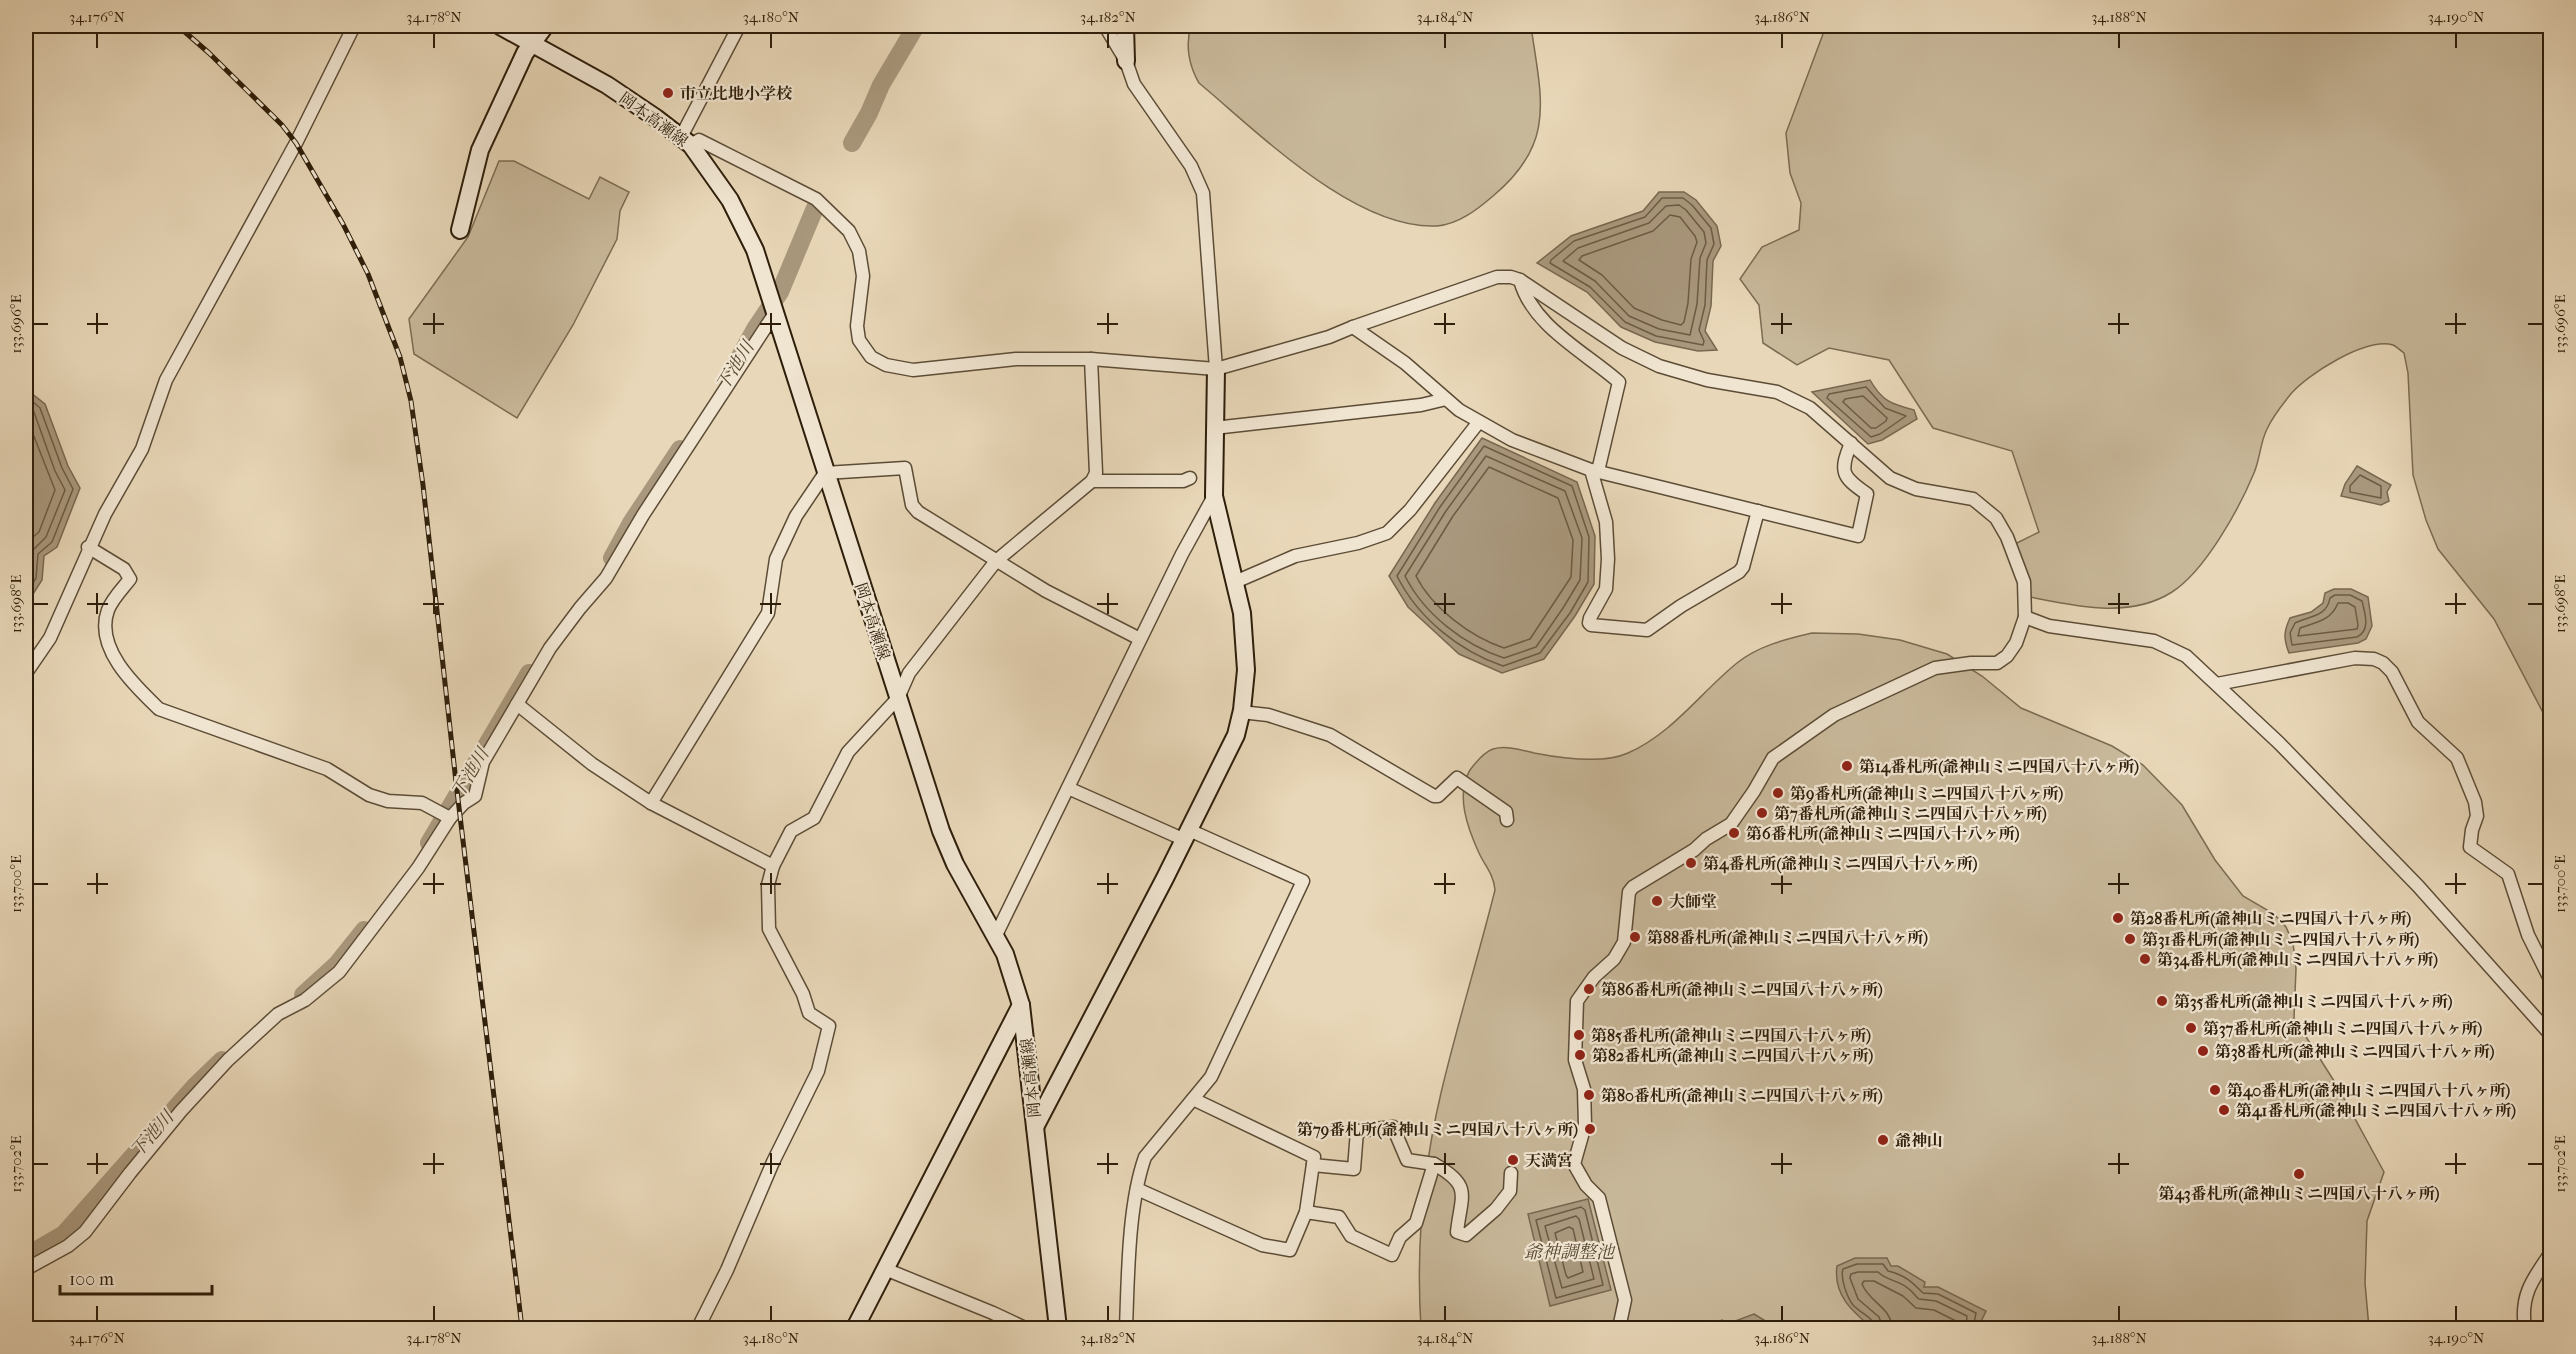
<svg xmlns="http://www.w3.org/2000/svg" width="2576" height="1354" viewBox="0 0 2576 1354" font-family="'IM FELL French Canon','Noto Serif JP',serif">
<rect width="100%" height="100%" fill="#e8d7b8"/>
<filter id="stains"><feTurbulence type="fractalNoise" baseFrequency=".00333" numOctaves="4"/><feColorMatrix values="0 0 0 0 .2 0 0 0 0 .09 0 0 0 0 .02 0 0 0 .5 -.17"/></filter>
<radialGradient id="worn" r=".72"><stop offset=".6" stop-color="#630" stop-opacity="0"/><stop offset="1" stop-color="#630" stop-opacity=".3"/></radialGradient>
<g fill="#c8b89a" stroke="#7b6b52" stroke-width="1.5">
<path d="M 1191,26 L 1531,26 C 1541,98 1557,143 1493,196 C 1478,209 1459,224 1437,226 C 1355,230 1259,133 1199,83 C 1189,66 1185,45 1191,26 Z"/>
<path d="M 1826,26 L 2550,26 L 2550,726 L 2494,619 L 2438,549 L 2426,520 L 2413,475 L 2408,373 L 2404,353 C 2401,351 2397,347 2393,345 C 2366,337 2306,375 2290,395 C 2282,405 2272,418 2267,429 C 2260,443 2260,459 2254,473 C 2239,509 2205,571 2172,592 C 2130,619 2076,606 2030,597 L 2015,544 L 2039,532 L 2012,451 L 1933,428 L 1889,360 L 1829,348 L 1797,365 L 1763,343 L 1759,305 L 1740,279 L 1762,247 L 1799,230 L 1801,203 L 1790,173 L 1786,133 Z"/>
<polygon points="499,161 514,161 589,199 600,177 629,192 620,211 617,239 573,325 517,418 414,354 409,319 468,237"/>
<path d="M 1812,633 L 1858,634 L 1900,640 L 1947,654 L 1982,676 L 2021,708 L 2112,746 L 2143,765 L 2182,805 L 2215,860 L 2243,896 L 2274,914 L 2286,927 L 2293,943 L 2296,969 L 2294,1018 L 2336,1084 L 2384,1172 L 2367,1221 L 2365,1283 L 2369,1328 L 1421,1328 C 1416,1250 1423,1169 1441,1093 C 1457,1025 1478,958 1495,890 C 1494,875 1485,866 1479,853 C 1468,829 1455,795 1470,770 C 1476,762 1484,752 1493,749 C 1506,745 1521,750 1534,753 C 1560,758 1604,764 1628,753 C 1673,733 1700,693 1737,663 C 1758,646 1786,639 1812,633 Z"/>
</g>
<g fill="#a9987d" stroke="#78674f" stroke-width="1.5">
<polygon points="1659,192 1684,192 1696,200 1717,226 1721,246 1713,261 1711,306 1705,331 1717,350 1698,351 1655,342 1621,327 1587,292 1537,263 1571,236 1643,211"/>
<path d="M 1870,380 C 1882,401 1891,404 1914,410 L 1917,419 L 1882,440 L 1868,444 L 1812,392 Z"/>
<polygon points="26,389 45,404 68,466 80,488 57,547 44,556 42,580 26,605"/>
<polygon points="1482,438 1577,482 1595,536 1594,584 1575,616 1544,659 1502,673 1459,654 1408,607 1389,576 1435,503"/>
<polygon points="2357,466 2391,485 2387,492 2389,501 2381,505 2341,496 2345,484"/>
<path d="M 2334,589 L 2351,589 L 2368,597 L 2372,626 L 2366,639 L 2358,643 L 2289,653 C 2283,638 2284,631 2290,618 L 2311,612 L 2323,603 L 2325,593 Z"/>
<polygon points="1588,1199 1611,1290 1550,1306 1528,1214"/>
<path d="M 1855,1258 L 1887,1258 L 1891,1266 L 1898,1266 L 1925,1282 L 1924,1287 L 1938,1287 L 1986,1311 L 1978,1328 L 1872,1328 C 1852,1311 1833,1295 1837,1266 Z"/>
<polygon points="1754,1314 1777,1328 1707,1328 1722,1320 1730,1323"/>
</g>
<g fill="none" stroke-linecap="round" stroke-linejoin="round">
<g stroke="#6c5b44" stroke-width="1.5">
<polygon points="1683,198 1692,205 1711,228 1714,244 1707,260 1705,305 1699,330 1704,341 1703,345 1656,336 1625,322 1590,287 1550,263 1551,260 1574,241 1645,217 1662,198"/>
<polygon points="1666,206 1679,205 1686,210 1704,232 1706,243 1700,258 1697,304 1690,335 1659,329 1629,316 1595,281 1563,261 1578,248 1649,223"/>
<polygon points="1670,215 1680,217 1695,236 1697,242 1691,259 1688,303 1684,322 1681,325 1662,320 1634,308 1602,275 1579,260 1582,256 1653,231"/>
<polygon points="1866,387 1885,408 1906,416 1880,434 1871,437 1827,398 1829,394"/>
<polyline points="26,396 40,408 62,468 73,489 52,542 38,554 36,578 26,594"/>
<polygon points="1863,396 1887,418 1886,421 1876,428 1871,428 1843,402 1845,399"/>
<polyline points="26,406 34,412 55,471 65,490 46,537 32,551 29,575 26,581"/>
<polyline points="26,416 55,490 39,532 26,543"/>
<path d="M 1484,446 L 1572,486 L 1589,537 L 1588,582 L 1570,613 L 1540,653 L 1503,666 C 1459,651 1418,618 1397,576 L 1440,507 Z"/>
<path d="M 1486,456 L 1565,491 L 1582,538 L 1580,580 L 1563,608 L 1536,647 L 1504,658 C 1464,645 1424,614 1405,576 L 1446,511 Z"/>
<path d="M 1489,467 L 1558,498 L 1573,540 L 1571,577 L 1530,639 L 1504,648 C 1471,637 1432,608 1416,576 L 1453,516 Z"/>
<polygon points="2360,475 2381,486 2381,498 2350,492 2350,486"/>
<path d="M 2335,595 L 2350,595 L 2362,601 C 2365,614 2371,630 2357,637 L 2292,645 L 2290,633 L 2295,623 C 2309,616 2327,617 2330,598 Z"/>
<path d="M 2338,603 L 2348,603 L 2355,607 L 2358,625 L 2357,629 L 2298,636 L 2300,628 C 2316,622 2331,621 2338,603 Z"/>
<polygon points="1581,1207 1585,1210 1603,1285 1556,1298 1536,1220"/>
<polygon points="1576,1216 1579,1219 1594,1279 1562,1288 1545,1226"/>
<polygon points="1569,1227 1573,1229 1583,1272 1568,1278 1566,1275 1555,1233"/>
<path d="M 1875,1328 C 1874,1317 1860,1313 1853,1305 C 1847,1297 1840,1278 1843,1269 L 1857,1264 L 1883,1264 L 1888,1271 C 1905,1275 1912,1282 1923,1293 L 1938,1294 L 1976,1313 L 1973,1328"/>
<path d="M 1883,1328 L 1879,1317 L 1858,1299 L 1850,1278 L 1851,1274 L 1858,1272 L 1878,1272 C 1887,1281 1899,1280 1909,1289 C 1913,1292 1915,1296 1919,1299 L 1936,1301 L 1967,1316 L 1966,1328"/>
<path d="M 1892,1328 C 1891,1307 1869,1302 1862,1284 L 1864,1281 L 1874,1281 L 1903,1296 L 1916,1308 L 1934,1310 L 1956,1321 L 1957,1328"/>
</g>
<g stroke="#a9987d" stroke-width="18">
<polyline points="852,143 869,113 881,85 916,26"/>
<polyline points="733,369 755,329 780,292 815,208"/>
<polyline points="612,558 631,523 680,449"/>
<polyline points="429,843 529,673"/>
<polyline points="303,995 336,965 364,930"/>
<polyline points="26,1256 64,1234 195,1086 222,1060"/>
</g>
<defs>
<g id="street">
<polyline points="1105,26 1126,61 1134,84 1191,166 1203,193 1216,369"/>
<polyline points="681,137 739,26"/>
<polyline points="691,145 699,140 816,199 849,231 859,251 863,276 857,326 859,340 871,357 886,365 913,370 1016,359 1091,359 1216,369 1329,337 1353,327 1497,277 1511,277 1520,280 1622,348 1659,366 1707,380 1777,392 1810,408 1890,478 1916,489 1973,499 1996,518 2007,537 2024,582 2025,617 2016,643 2007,656 1997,663 1971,663 1935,668 1834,715 1773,758 1754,791 1731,824 1706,839 1694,850 1633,887 1629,892 1624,942 1614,959 1594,977 1577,1001 1575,1060 1584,1089 1585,1125 1574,1164 1586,1185 1599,1198 1625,1300 1619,1328"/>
<path d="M 1520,280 C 1532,326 1585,352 1619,382 L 1598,471"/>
<path d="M 1353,327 L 1405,363 L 1459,410 L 1512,440 L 1591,470 L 1858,536 L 1867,494 C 1842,477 1839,472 1851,443"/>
<polyline points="1214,428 1421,405 1446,399"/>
<polyline points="1591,470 1606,522 1608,559 1606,589 1590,618 1589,623 1591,625 1647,630 1681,606 1739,572 1743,567 1758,511"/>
<polyline points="1092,481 1183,481 1190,478"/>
<path d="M 88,547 L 124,569 L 130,579 C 123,588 112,599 108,610 C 94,648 135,686 159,709 L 327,769 L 369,795 L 388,801 L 422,803 L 450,818"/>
<polyline points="1235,582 1295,556 1358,543 1387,533 1410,510 1478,423"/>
<polyline points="2025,617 2049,626 2154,641 2186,656 2279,743 2418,886 2550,1034"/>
<polyline points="26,673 50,638 105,514 142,449 166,380 296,143 354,26"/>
<polyline points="2217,684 2355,658 2374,659 2383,663 2392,672 2418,722 2457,758 2475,802 2477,816 2472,830 2470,847 2508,874 2528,935 2550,979"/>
<polyline points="517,704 592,764 651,803 773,866"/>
<polyline points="1241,712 1268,715 1330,735 1434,796 1438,796 1457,778 1506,812 1507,820"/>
<polyline points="1068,788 1185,840"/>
<polyline points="651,803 768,613 776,559 796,516 825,473 905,468 912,505 918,512 1046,591 1140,639"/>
<polyline points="996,935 1182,554 1214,496"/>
<path d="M 1434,1164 C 1473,1186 1461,1195 1457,1232 L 1466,1235 L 1496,1209 L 1510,1191 L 1511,1173"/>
<polyline points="1137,1189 1262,1245 1290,1250 1306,1212 1314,1157 1193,1099"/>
<polyline points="1306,1212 1339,1217 1351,1236 1392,1255 1400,1237 1416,1223 1434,1164 1407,1160 1393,1127 1357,1131 1354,1169 1313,1165"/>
<polyline points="26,1269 68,1246 85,1232 130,1173 181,1111 228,1060 278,1014 305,1000 339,972 418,868 450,818 464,803 475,796 483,762 550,648 580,608 606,578 643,515 775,313"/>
<polyline points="885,1269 993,1313 1025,1328"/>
<polyline points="698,1328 727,1270 773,1162 818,1071 829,1026 809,1013 803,994 769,929 768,885 773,866 791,831 814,818 848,752 898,698 909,673 996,561 1092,481 1096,473 1091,359"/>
<path d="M 1126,1328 C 1128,1277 1128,1205 1145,1157 L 1211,1077 L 1303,881 L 1189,830"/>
<path d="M 2525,1328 C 2520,1296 2532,1280 2550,1254"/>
</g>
<g id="secondary">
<polyline points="500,26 607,85 656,118 691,145 730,200 755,250 941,831 955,864 1005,954 1021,1005 1058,1328"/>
<polyline points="1125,26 1126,61"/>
<polyline points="460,230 480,150 525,53 545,26"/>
<polyline points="1035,1127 1165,878 1236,735 1242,710 1246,670 1242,613 1214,496 1216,369"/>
<polyline points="855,1328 1021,1005"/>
</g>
</defs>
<use href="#street" stroke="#5c4c36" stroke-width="15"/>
<use href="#secondary" stroke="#2e1e0a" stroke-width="20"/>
<use href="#street" stroke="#f0e5d1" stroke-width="12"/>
<use href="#secondary" stroke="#f0e5d1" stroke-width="16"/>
<defs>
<polyline id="rail" points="178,26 209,53 282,125 296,143 343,224 368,274 400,357 411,401 423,485 457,791 522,1328"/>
</defs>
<use href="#rail" stroke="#2e1e0a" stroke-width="5"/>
<use href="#rail" stroke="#f0e5d1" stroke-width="3" stroke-dasharray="9" stroke-linecap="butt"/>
</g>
<path fill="none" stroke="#2e1e0a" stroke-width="2" d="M 97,33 L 97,48M 434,33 L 434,48M 771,33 L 771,48M 1108,33 L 1108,48M 1445,33 L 1445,48M 1782,33 L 1782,48M 2119,33 L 2119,48M 2456,33 L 2456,48M 97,313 L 97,334M 434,313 L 434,334M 771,313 L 771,334M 1108,313 L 1108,334M 1445,313 L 1445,334M 1782,313 L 1782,334M 2119,313 L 2119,334M 2456,313 L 2456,334M 33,324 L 48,324M 87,324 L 108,324M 423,324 L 444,324M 760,324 L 781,324M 1097,324 L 1118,324M 1434,324 L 1455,324M 1771,324 L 1792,324M 2108,324 L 2129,324M 2445,324 L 2466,324M 2528,324 L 2543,324M 97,593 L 97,614M 434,593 L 434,614M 771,593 L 771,614M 1108,593 L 1108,614M 1445,593 L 1445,614M 1782,593 L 1782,614M 2119,593 L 2119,614M 2456,593 L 2456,614M 33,604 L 48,604M 87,604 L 108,604M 423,604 L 444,604M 760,604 L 781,604M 1097,604 L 1118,604M 1434,604 L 1455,604M 1771,604 L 1792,604M 2108,604 L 2129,604M 2445,604 L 2466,604M 2528,604 L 2543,604M 97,873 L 97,894M 434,873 L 434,894M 771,873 L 771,894M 1108,873 L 1108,894M 1445,873 L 1445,894M 1782,873 L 1782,894M 2119,873 L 2119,894M 2456,873 L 2456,894M 33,884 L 48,884M 87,884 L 108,884M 423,884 L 444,884M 760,884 L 781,884M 1097,884 L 1118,884M 1434,884 L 1455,884M 1771,884 L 1792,884M 2108,884 L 2129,884M 2445,884 L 2466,884M 2528,884 L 2543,884M 97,1153 L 97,1174M 434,1153 L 434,1174M 771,1153 L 771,1174M 1108,1153 L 1108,1174M 1445,1153 L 1445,1174M 1782,1153 L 1782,1174M 2119,1153 L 2119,1174M 2456,1153 L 2456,1174M 33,1164 L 48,1164M 87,1164 L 108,1164M 423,1164 L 444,1164M 760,1164 L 781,1164M 1097,1164 L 1118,1164M 1434,1164 L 1455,1164M 1771,1164 L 1792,1164M 2108,1164 L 2129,1164M 2445,1164 L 2466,1164M 2528,1164 L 2543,1164M 97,1306 L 97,1321M 434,1306 L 434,1321M 771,1306 L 771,1321M 1108,1306 L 1108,1321M 1445,1306 L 1445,1321M 1782,1306 L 1782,1321M 2119,1306 L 2119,1321M 2456,1306 L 2456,1321"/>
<g fill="#8f2418" stroke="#f0e5d1" stroke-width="2">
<circle cx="668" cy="93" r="6"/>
<circle cx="1847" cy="766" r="6"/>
<circle cx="1778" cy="793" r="6"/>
<circle cx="1762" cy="813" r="6"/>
<circle cx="1734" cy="833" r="6"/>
<circle cx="1691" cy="863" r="6"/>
<circle cx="1657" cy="901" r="6"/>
<circle cx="2118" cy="918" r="6"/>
<circle cx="1635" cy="937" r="6"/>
<circle cx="2130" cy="939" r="6"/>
<circle cx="2145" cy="959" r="6"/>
<circle cx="1589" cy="989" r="6"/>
<circle cx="2162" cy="1001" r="6"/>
<circle cx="2191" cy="1028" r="6"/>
<circle cx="1579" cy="1035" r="6"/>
<circle cx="2203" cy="1051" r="6"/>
<circle cx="1580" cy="1055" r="6"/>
<circle cx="2215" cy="1090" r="6"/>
<circle cx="1589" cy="1095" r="6"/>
<circle cx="2224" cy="1110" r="6"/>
<circle cx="1590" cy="1129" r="6"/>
<circle cx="1883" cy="1140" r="6"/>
<circle cx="1513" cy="1160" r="6"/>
<circle cx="2299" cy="1174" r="6"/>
</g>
<g text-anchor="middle" stroke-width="4.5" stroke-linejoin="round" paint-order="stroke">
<g font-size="16" font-weight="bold" fill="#2e1e0a" stroke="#f0e5d1" text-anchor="start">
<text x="680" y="99">市立比地小学校</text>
<text x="1859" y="772">第14番札所(爺神山ミニ四国八十八ヶ所)</text>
<text x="1790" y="799">第9番札所(爺神山ミニ四国八十八ヶ所)</text>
<text x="1774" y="819">第7番札所(爺神山ミニ四国八十八ヶ所)</text>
<text x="1746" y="839">第6番札所(爺神山ミニ四国八十八ヶ所)</text>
<text x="1703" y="869">第4番札所(爺神山ミニ四国八十八ヶ所)</text>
<text x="1669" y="907">大師堂</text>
<text x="2130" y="924">第28番札所(爺神山ミニ四国八十八ヶ所)</text>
<text x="1647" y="943">第88番札所(爺神山ミニ四国八十八ヶ所)</text>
<text x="2142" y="945">第31番札所(爺神山ミニ四国八十八ヶ所)</text>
<text x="2157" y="965">第34番札所(爺神山ミニ四国八十八ヶ所)</text>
<text x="1601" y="995">第86番札所(爺神山ミニ四国八十八ヶ所)</text>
<text x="2174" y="1007">第35番札所(爺神山ミニ四国八十八ヶ所)</text>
<text x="2203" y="1034">第37番札所(爺神山ミニ四国八十八ヶ所)</text>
<text x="1591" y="1041">第85番札所(爺神山ミニ四国八十八ヶ所)</text>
<text x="2215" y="1057">第38番札所(爺神山ミニ四国八十八ヶ所)</text>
<text x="1592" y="1061">第82番札所(爺神山ミニ四国八十八ヶ所)</text>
<text x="2227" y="1096">第40番札所(爺神山ミニ四国八十八ヶ所)</text>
<text x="1601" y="1101">第80番札所(爺神山ミニ四国八十八ヶ所)</text>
<text x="2236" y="1116">第41番札所(爺神山ミニ四国八十八ヶ所)</text>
<text x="1578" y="1135" text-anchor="end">第79番札所(爺神山ミニ四国八十八ヶ所)</text>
<text x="1895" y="1146">爺神山</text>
<text x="1525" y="1166">天満宮</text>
<text x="2299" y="1199" text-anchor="middle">第43番札所(爺神山ミニ四国八十八ヶ所)</text>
</g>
<g font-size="16" fill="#2e1e0a" stroke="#f0e5d1">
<text transform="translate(654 119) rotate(36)" y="6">岡本高瀬線</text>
<text transform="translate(873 621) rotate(72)" y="6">岡本高瀬線</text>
<text transform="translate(1030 1078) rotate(-96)" y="6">岡本高瀬線</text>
</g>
<g font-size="18" font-style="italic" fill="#594932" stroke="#f0e5d1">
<text transform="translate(735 366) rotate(-58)" y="6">下池川</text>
<text transform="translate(470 773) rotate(-59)" y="6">下池川</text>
<text transform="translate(152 1134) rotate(-49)" y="6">下池川</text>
<text x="1569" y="1258">爺神調整池</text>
</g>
</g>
<rect width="2576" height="1354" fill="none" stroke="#e8d7b8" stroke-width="66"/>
<path d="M60 1285v9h152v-9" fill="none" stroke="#2e1e0a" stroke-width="3"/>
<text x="69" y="1285" font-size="18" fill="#2e1e0a" stroke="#f0e5d1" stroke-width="4.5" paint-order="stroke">100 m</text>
<rect x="33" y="33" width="2510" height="1288" fill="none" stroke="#2e1e0a" stroke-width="2"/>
<g font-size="15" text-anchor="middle" fill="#2e1e0a">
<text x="97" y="22">34.176°N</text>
<text x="434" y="22">34.178°N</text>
<text x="771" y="22">34.180°N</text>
<text x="1108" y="22">34.182°N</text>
<text x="1445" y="22">34.184°N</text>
<text x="1782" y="22">34.186°N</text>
<text x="2119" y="22">34.188°N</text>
<text x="2456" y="22">34.190°N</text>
<text transform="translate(2560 324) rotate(-90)" y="5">133.696°E</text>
<text transform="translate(16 324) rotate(-90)" y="5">133.696°E</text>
<text transform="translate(2560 604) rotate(-90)" y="5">133.698°E</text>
<text transform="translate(16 604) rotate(-90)" y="5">133.698°E</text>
<text transform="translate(2560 884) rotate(-90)" y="5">133.700°E</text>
<text transform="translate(16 884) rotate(-90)" y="5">133.700°E</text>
<text transform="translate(2560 1164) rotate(-90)" y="5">133.702°E</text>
<text transform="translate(16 1164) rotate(-90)" y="5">133.702°E</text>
<text x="97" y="1343">34.176°N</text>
<text x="434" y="1343">34.178°N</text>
<text x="771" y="1343">34.180°N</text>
<text x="1108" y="1343">34.182°N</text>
<text x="1445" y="1343">34.184°N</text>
<text x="1782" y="1343">34.186°N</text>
<text x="2119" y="1343">34.188°N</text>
<text x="2456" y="1343">34.190°N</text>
</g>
<rect width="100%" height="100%" filter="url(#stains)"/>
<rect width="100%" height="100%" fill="url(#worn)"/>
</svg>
